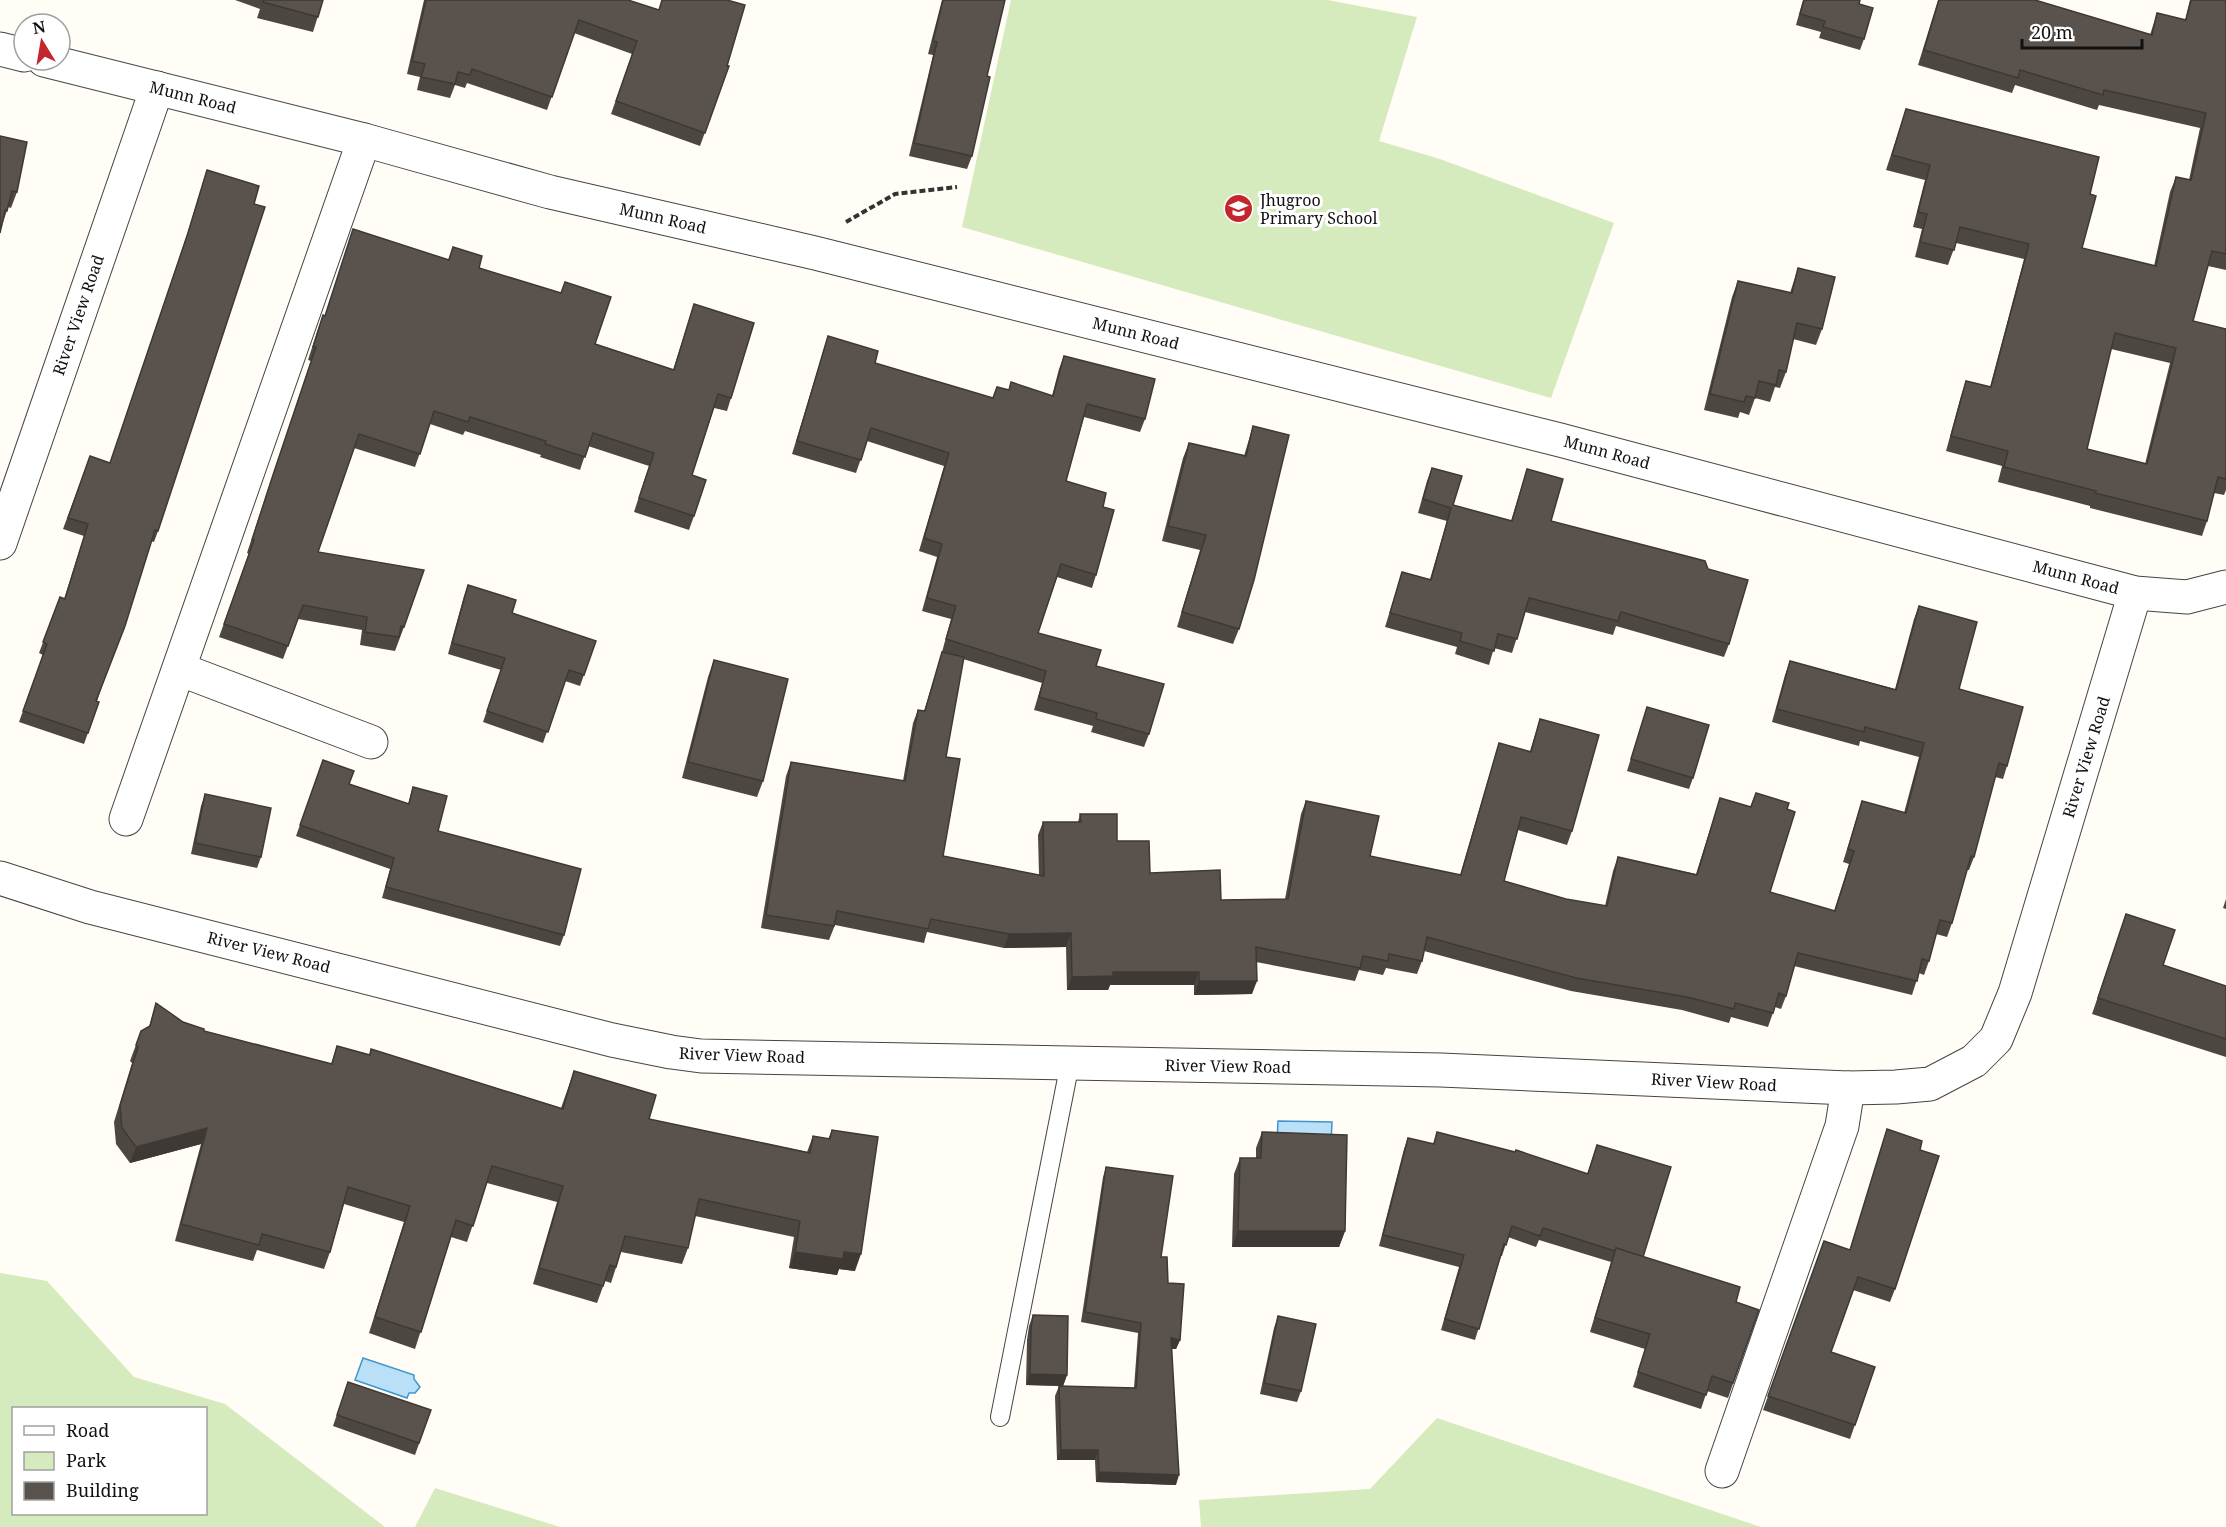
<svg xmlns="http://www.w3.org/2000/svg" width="2226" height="1527" viewBox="0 0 2226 1527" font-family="'Noto Serif',serif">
<rect width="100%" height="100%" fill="#fffdf5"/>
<g fill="#d5ebbd" fill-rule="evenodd">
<polygon points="1011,0 1328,0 1417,17 1379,141 1440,159 1614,223 1551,398 962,227"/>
<path d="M 0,1273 L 47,1281 L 134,1377 L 225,1404 L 385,1527 L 0,1527 ZM 206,1408 L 206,1514 L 14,1514 L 14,1408 Z"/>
<polygon points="1437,1418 1761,1527 1201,1527 1199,1500 1370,1489"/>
<polygon points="435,1488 560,1527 415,1527"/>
</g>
<g fill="#b9e0f7" stroke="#3f96cf" stroke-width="1.5">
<polygon points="1278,1121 1332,1122 1331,1143 1277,1141"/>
<polygon points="363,1358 414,1375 414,1379 420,1387 415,1393 409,1393 407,1398 355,1380"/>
</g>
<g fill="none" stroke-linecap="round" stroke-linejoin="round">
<defs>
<polyline id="service" points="1000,1417 1070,1063"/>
<g id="minor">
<polyline points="0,49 24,55"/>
<polyline points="44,60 364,140 550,192 815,253 1560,440 2135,593 2187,597 2226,587"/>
<polyline points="0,543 157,88"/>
<polyline points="179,669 371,742"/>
<polyline points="126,819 364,140"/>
<polyline points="0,878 90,907 612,1040 671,1052 701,1056 1441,1070 1848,1088 1896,1087 1930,1084 1974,1061 1996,1039 2015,993 2135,593"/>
<polyline points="1722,1471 1842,1126 1848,1088"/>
</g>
</defs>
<use href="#service" stroke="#444" stroke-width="20"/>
<use href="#minor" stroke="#444" stroke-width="35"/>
<polyline stroke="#333" stroke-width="4" stroke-dasharray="6 3" stroke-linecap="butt" points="846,222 895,194 957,187"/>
<use href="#service" stroke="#fff" stroke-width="18"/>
<use href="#minor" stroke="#fff" stroke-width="33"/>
</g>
<g fill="#4d4742" fill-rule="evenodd">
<polygon points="235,0 323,0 313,32 257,18 260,9"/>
<polygon points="424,0 628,0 729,66 700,146 611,114 632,54 574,33 547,110 467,83 465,88 455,85 450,98 417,90 420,77 407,74"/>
<polygon points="942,0 1005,0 987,76 972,156 967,169 909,156 933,55 928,54"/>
<polygon points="1803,0 1860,0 1859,4 1864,39 1860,50 1819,38 1821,32 1796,25"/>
<path d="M 1938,0 L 2035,0 L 2150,35 L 2157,13 L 2185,20 L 2190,0 L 2226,0 L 2226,270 L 2208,266 L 2193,321 L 2226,329 L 2226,490 L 2224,495 L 2214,493 L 2207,521 L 2202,536 L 2090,508 L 2090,506 L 1998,482 L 2002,466 L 1946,451 L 1961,396 L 1966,381 L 1990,387 L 2024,259 L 1956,243 L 1948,265 L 1915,257 L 1922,229 L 1913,227 L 1925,180 L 1886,170 L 1906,109 L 2090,194 L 2082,248 L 2154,266 L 2170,192 L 2176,177 L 2189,180 L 2200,128 L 2099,105 L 2097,110 L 2015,85 L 2012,93 L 1918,65 ZM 2111,349 L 2170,363 L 2145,464 L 2087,449 Z"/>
<polygon points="0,136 17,192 11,208 8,207 2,226"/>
<polygon points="207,170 158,531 154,542 151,541 97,701 99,702 84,744 19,722 43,655 39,653 60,597 64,599 84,536 63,529 90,456 110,463 184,244"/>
<polygon points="353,229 448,260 453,247 479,268 595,344 673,370 694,304 731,398 727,411 714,408 692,475 694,516 689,530 634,512 649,466 588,446 580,470 540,457 541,455 465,431 463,435 430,424 415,467 354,448 318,552 404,627 395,651 360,645 362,630 298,619 283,659 219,637 249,554 247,553 268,489 311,361 308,360 318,329 323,315 325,316"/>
<polygon points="1798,268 1822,329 1816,345 1793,339 1786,372 1780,388 1775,387 1770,402 1755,398 1749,415 1740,412 1738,418 1704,410 1732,297 1738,281 1790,293"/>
<polygon points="828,336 875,363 993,398 1009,390 1052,396 1059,369 1064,356 1145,419 1140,432 1084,417 1066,481 1103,507 1096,575 1092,588 1057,577 1038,633 1096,666 1149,734 1144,747 1091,732 1093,726 1034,710 1042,683 963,659 946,757 943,856 1039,875 1038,835 1043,822 1078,822 1080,814 1117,841 1150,873 1221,900 1285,899 1301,814 1306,801 1370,856 1460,875 1495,756 1499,743 1530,751 1540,719 1572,831 1567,845 1518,830 1504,881 1566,899 1605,906 1613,871 1618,857 1696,874 1720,798 1750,807 1756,793 1787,809 1770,892 1834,911 1849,864 1843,862 1862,801 1904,813 1919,757 1860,741 1859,746 1772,722 1785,675 1790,661 1895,689 1914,619 1919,606 1959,689 2007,766 2003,779 1995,777 1974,857 1969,870 1967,870 1952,923 1947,937 1936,934 1929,961 1924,975 1919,973 1912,995 1794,966 1786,996 1781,1009 1775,1007 1768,1027 1731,1017 1729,1023 1682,1010 1571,991 1424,951 1422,961 1417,974 1386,968 1383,975 1359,970 1355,981 1256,962 1252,994 1194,995 1194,985 1110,985 1108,990 1067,990 1066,947 1004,948 927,932 924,943 835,925 829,940 761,928 786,776 791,762 903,781 913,723 918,710 924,711 938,666 943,653 942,652 951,619 922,611 937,557 919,551 944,466 867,441 856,473 792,454"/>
<polygon points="1253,426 1239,629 1233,644 1177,627 1200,550 1162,541 1183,458 1189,443 1244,456"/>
<polygon points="1432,468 1453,505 1511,521 1527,469 1551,521 1729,644 1724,657 1616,626 1613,635 1525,612 1512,653 1494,648 1489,665 1455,654 1457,647 1385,627 1402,572 1430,579 1447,521 1418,513 1427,481"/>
<polygon points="468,585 512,613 596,641 580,686 565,681 543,743 483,722 501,670 448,654 464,596"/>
<polygon points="714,660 763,781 757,797 682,778 708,677"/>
<polygon points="1647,707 1693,778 1689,789 1627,771"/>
<polygon points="323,760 349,784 408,804 413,787 438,831 564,935 560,946 382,898 390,869 296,836"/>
<polygon points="205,794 261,857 257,868 191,854 201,806"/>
<polygon points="2226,899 2226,909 2223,908"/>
<polygon points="2126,914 2163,965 2226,986 2226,1057 2092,1014"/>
<polygon points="156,1003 183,1022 204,1031 331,1064 337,1046 369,1055 371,1049 561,1108 574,1071 649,1119 807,1152 813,1136 828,1139 832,1130 855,1271 839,1269 837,1275 789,1268 794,1237 695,1216 688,1248 682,1264 621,1252 611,1283 605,1281 597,1303 533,1284 557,1202 487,1183 467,1242 451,1237 415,1349 369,1333 404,1222 344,1204 330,1252 324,1269 257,1250 253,1261 175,1241 201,1144 130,1163 116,1144 114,1122 132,1063 130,1061 141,1031 149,1027"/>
<polygon points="1887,1129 1920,1150 1895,1289 1890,1302 1853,1290 1831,1352 1875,1367 1850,1439 1763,1410 1824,1241 1850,1250"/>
<polygon points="1262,1132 1345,1231 1339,1247 1232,1247 1234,1174 1240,1158 1256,1158 1256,1148"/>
<polygon points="1437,1132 1587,1174 1597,1145 1643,1257 1736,1302 1759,1310 1728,1398 1707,1391 1701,1409 1633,1387 1645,1349 1590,1332 1611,1262 1539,1240 1536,1247 1508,1237 1502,1256 1501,1256 1475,1340 1441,1330 1459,1267 1379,1246 1404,1149 1408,1138 1433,1144"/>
<polygon points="1106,1167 1161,1257 1168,1283 1180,1340 1176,1349 1172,1349 1176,1485 1096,1482 1095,1460 1057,1460 1055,1396 1059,1386 1134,1388 1138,1333 1081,1322 1103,1177"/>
<polygon points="1033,1315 1067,1375 1063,1386 1026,1385 1027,1340 1029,1326"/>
<polygon points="1278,1316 1301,1391 1297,1402 1260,1394 1274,1328"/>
<polygon points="348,1382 431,1410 415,1455 333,1426"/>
</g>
<g fill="#3f3936">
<polygon points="1071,933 1066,947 1004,948 1009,934"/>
<polygon points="1113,972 1199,972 1194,985 1110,985 1108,990 1067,990 1072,977"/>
<polygon points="1199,981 1257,981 1252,994 1194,995"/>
<polygon points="207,1128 201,1144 130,1163 136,1147"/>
<polygon points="1238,1231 1345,1231 1339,1247 1232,1247"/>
<polygon points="795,1252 844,1252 861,1254 855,1271 839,1269 837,1275 789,1268"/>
<polygon points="1171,1338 1180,1340 1176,1349 1168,1348"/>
<polygon points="1030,1374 1067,1375 1063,1386 1026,1385"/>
<polygon points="1061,1450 1098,1450 1095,1460 1057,1460"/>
<polygon points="1099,1472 1179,1475 1176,1485 1096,1482"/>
</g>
<g fill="#5a524d" stroke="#3f3936" stroke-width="1.5" fill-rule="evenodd">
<polygon points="264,0 323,0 318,17 263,2"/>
<polygon points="426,0 628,0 659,10 662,0 727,0 745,5 727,66 729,66 705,133 616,101 637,41 579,20 552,97 472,69 470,75 458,72 455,84 421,77 425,64 412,61"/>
<polygon points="943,0 1005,0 987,76 990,77 972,156 914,143 937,42 933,41"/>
<polygon points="1804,0 1860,0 1859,4 1873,8 1864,39 1823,27 1825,21 1800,14"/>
<path d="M 1939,0 L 2035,0 L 2152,35 L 2157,13 L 2186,20 L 2191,0 L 2226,0 L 2226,254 L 2212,251 L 2193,321 L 2226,329 L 2226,479 L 2218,477 L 2207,521 L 2095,493 L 2096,491 L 2004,467 L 2008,451 L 1951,436 L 1966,381 L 1991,387 L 2029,244 L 1960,227 L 1954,250 L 1920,242 L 1927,214 L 1918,212 L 1930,165 L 1892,155 L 1906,109 L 2099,157 L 2090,194 L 2096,196 L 2082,248 L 2156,266 L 2176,177 L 2191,180 L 2206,113 L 2104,90 L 2103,95 L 2020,70 L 2018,78 L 1924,50 ZM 2115,333 L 2176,348 L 2147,464 L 2087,449 Z"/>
<polygon points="0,136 27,142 17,192 12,191 7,211 5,210 0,233"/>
<polygon points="207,170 259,186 254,204 265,207 158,531 155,530 125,626 96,701 99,702 88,733 23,711 47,644 43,642 60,597 65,599 88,524 68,518 90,456 110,463 188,233"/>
<polygon points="353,229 449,260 453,247 482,256 479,268 561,293 565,282 611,297 595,344 674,370 694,304 754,323 731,398 718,394 692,475 706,480 694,516 639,498 654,453 593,433 585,457 545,444 546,441 470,417 468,422 434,411 420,454 359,434 318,552 424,570 404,627 401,626 399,637 365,632 367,617 303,605 288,646 224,624 254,540 252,540 273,475 316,347 313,347 323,315 325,316"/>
<polygon points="1798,268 1835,277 1822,329 1797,323 1786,372 1779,370 1776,385 1759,381 1755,398 1746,396 1744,402 1710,394 1738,281 1792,293"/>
<polygon points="828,336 878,351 875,363 993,398 997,387 1009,390 1011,382 1053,396 1064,356 1155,379 1145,419 1087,404 1066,481 1106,493 1103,507 1114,510 1096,575 1061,564 1038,633 1101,650 1096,666 1164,684 1149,734 1096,719 1097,713 1039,697 1046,671 946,639 956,606 927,598 942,544 924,538 949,453 871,428 861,460 797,441"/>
<polygon points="1253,426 1289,435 1254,580 1239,629 1182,612 1206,535 1168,526 1189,443 1246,456"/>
<polygon points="1432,468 1462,476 1453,505 1512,521 1527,469 1563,479 1551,521 1705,561 1708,569 1748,580 1729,644 1621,612 1618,621 1529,598 1517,639 1498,634 1494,651 1460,641 1462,633 1390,613 1402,572 1431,580 1451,508 1423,499"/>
<polygon points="468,585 516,600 512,613 596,641 584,675 569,670 548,732 487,711 505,658 452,643"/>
<polygon points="1919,606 1977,622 1959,689 2023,707 2007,766 1999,763 1974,857 1971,856 1952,923 1940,920 1929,961 1922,959 1917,981 1798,953 1786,996 1779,993 1773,1013 1735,1003 1734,1009 1687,997 1576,978 1427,937 1422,961 1389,954 1388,961 1363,956 1360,968 1256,947 1257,981 1199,981 1199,972 1113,972 1113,976 1072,977 1071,933 1009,934 931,919 928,929 837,911 834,926 766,915 791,762 905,781 918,710 925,711 942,652 964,657 946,757 960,759 943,856 1044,876 1043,822 1081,822 1080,814 1117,814 1117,841 1149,841 1150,873 1220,870 1221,900 1288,899 1306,801 1379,816 1370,856 1461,875 1499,743 1531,752 1540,719 1599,735 1572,831 1521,817 1504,881 1566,899 1607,906 1618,857 1697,875 1720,798 1751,807 1756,793 1789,803 1787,809 1795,812 1770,892 1835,911 1854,851 1848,849 1862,801 1906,813 1924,743 1865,727 1864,732 1777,709 1790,661 1896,690"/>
<polygon points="714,660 788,679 763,781 688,762"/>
<polygon points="1647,707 1709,725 1693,778 1631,759"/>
<polygon points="323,760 354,771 349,784 409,804 413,787 447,796 438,831 581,869 564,935 386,887 394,858 300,825"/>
<polygon points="205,794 271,808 261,857 195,843"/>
<polygon points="2126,914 2175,930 2163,965 2226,986 2226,1039 2098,998"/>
<polygon points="156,1003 183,1022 204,1029 204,1031 332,1064 337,1046 370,1055 371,1049 563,1109 574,1071 656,1095 649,1119 810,1153 813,1136 830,1139 832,1130 878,1137 861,1254 844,1252 843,1259 795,1252 800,1221 699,1199 688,1248 625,1236 616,1267 610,1265 603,1286 539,1268 563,1186 492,1166 473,1226 456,1220 421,1332 375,1317 410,1206 348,1187 330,1252 262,1234 259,1245 181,1224 207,1128 136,1147 122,1128 120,1106 138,1047 136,1045 141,1031 150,1026"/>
<polygon points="1887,1129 1922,1141 1920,1150 1939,1156 1895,1289 1858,1277 1831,1352 1875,1367 1855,1425 1768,1396 1824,1241 1850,1250"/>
<polygon points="1262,1132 1347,1135 1345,1231 1238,1231 1240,1158 1261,1158"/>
<polygon points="1437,1132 1515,1152 1516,1150 1588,1174 1597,1145 1671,1167 1643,1257 1616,1248 1615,1251 1543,1228 1540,1236 1512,1226 1506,1245 1504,1244 1479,1329 1445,1319 1464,1255 1383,1235 1408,1138 1434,1144"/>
<polygon points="1106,1167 1173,1176 1161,1257 1167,1257 1168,1283 1184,1284 1180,1340 1171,1338 1179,1475 1099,1472 1098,1450 1061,1450 1059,1386 1136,1388 1141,1323 1085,1312"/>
<polygon points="1616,1248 1740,1287 1736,1302 1759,1310 1733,1383 1712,1376 1706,1395 1638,1372 1650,1334 1595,1318"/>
<polygon points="1033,1315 1068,1316 1067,1375 1030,1374 1031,1329"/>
<polygon points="1278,1316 1316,1324 1301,1391 1264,1383"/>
<polygon points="348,1382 431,1410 419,1443 337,1415"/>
</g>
<defs>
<symbol id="school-disc" viewBox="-11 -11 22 22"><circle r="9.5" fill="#c4262e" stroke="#fff"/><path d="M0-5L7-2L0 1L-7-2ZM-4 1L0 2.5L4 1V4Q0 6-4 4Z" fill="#fff"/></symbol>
</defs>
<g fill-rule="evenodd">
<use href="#school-disc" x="1222" y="192" width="33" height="33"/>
</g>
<g text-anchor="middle" stroke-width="6" stroke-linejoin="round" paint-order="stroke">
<g font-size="16" fill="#111" stroke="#fff">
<text transform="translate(193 97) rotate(14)" y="6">Munn Road</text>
<text transform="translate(663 218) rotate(13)" y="6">Munn Road</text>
<text transform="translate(78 315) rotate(-71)" y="6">River View Road</text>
<text transform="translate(1136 333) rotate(14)" y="6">Munn Road</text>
<text transform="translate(1607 452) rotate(15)" y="6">Munn Road</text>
<text transform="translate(2076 577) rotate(15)" y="6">Munn Road</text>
<text transform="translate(2086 757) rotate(-73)" y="6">River View Road</text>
<text transform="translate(269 952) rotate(14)" y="6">River View Road</text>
<text transform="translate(742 1055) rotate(2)" y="6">River View Road</text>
<text transform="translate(1228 1066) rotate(1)" y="6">River View Road</text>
<text transform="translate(1714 1082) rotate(3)" y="6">River View Road</text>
</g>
<g font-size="16" fill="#111" stroke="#fff" text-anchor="start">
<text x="1260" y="206">Jhugroo<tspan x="1260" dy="18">Primary School</tspan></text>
</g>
</g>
<rect x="12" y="1407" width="195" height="108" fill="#ffffff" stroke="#a0a0a0" stroke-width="1.5"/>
<rect x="24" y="1426" width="30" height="9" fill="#ffffff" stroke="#a0a0a0" stroke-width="1.5"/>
<text x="66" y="1437" font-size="18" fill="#111111">Road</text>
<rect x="24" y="1452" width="30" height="18" fill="#d5ebbd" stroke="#a0a0a0" stroke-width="1.5"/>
<text x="66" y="1467" font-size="18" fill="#111111">Park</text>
<rect x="24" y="1482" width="30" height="18" fill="#5a524d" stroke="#a0a0a0" stroke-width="1.5"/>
<text x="66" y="1497" font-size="18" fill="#111111">Building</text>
<g transform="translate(42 42) rotate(349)"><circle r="28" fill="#ffffff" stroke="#a0a0a0" stroke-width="1.5"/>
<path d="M0-4.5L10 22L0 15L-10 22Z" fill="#c4262e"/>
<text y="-9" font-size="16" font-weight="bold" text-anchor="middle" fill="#111111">N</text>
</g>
<path d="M2022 39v9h120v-9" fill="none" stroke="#111111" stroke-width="3"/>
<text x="2031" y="39" font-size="18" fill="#111111" stroke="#ffffff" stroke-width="4.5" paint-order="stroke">20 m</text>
</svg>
